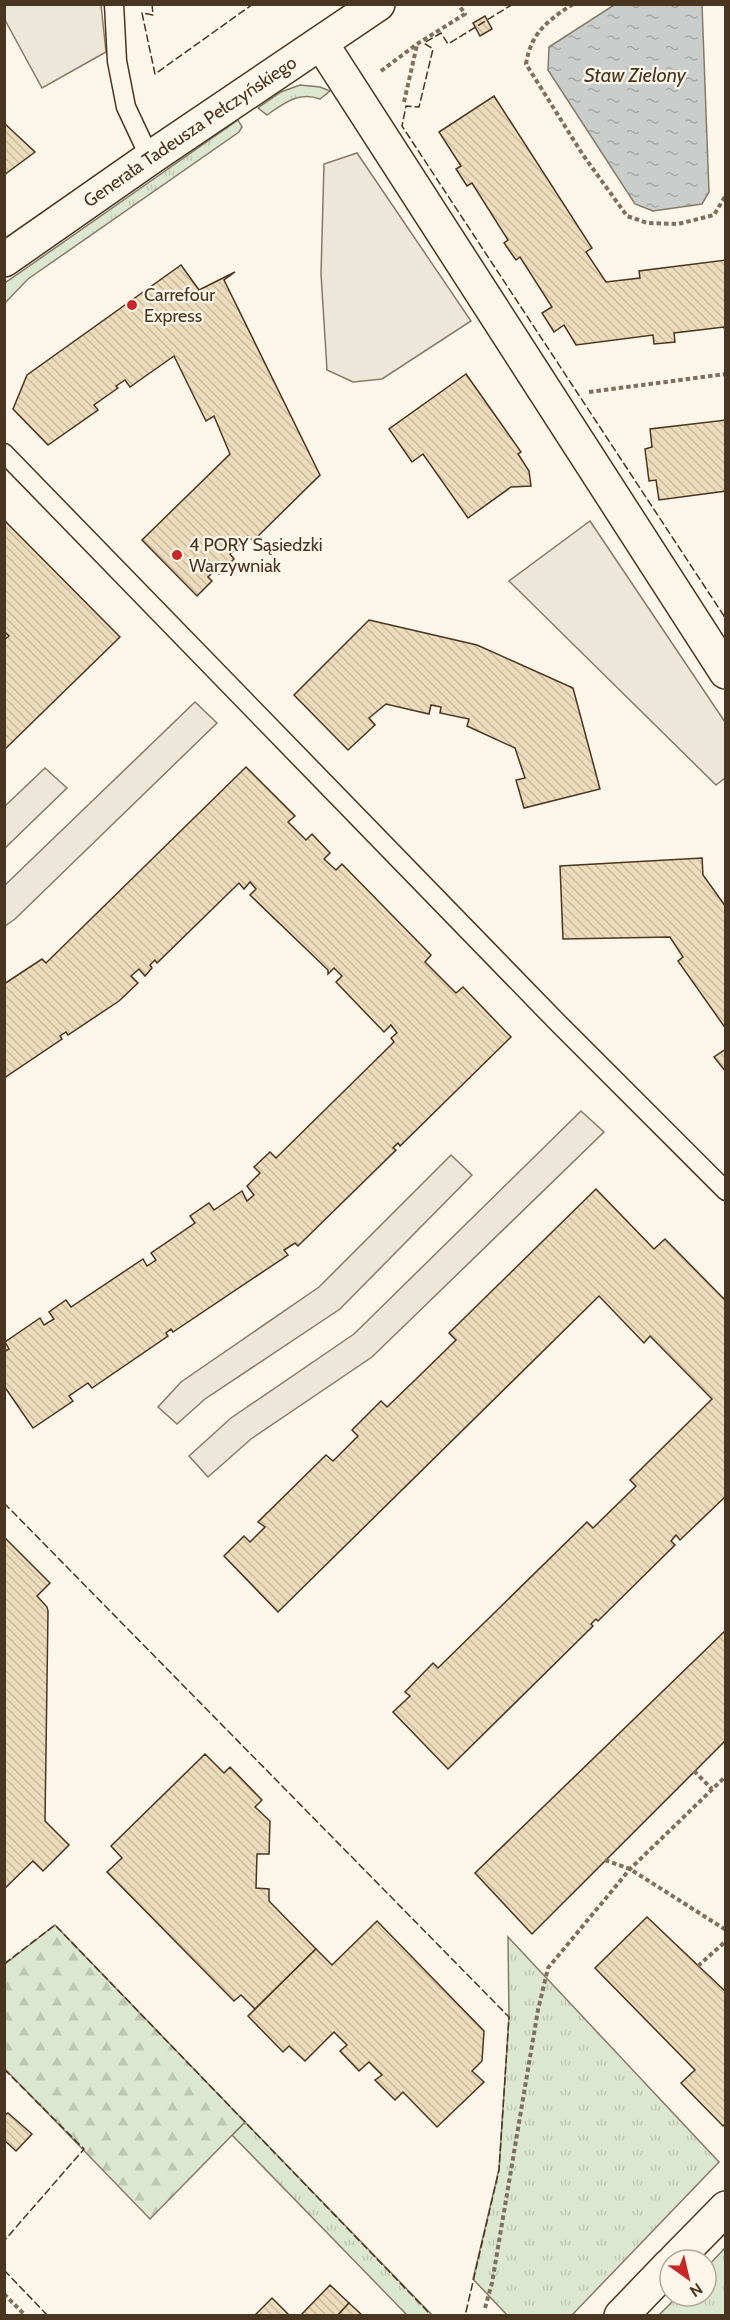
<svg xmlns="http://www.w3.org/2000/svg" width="730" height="2320" viewBox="0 0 730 2320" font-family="Cabin,sans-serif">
<defs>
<pattern id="grass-tufts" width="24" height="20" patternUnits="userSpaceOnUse" patternTransform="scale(1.5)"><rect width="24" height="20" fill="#dce7d0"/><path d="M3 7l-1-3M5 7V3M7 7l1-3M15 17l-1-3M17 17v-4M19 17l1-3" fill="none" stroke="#bec7b2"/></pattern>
<pattern id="forest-firs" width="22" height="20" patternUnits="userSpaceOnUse" patternTransform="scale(1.5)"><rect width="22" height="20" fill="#dce7d0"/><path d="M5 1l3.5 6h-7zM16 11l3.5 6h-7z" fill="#bec7b2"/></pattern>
<pattern id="water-ripples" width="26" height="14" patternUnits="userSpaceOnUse" patternTransform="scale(1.5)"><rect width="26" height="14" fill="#c9cecd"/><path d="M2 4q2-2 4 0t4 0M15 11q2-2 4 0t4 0" fill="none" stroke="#a5a8a6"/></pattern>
<pattern id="building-back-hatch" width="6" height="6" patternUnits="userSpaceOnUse" patternTransform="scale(1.5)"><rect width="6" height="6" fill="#ecdcbc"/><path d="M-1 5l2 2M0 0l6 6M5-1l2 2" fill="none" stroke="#ccbda1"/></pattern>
</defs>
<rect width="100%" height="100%" fill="#fbf6e9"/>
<g fill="url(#grass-tufts)" stroke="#887966" stroke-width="1.5">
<path d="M 300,85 L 320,87 L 330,91 L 320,99 C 299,91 284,103 267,115 L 258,108 L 281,92 Z"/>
<polygon points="238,120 242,127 239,132 28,279 5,303 5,283"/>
<polygon points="508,1937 719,2162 572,2315 507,2315 473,2279 499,2169 509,2017"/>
<polygon points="245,2122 432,2315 407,2315 232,2135"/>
<polygon points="725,2248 725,2315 659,2315 678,2296 706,2296 706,2268"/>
</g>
<polygon fill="url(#forest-firs)" stroke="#887966" stroke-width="1.5" points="55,1925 245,2122 150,2219 5,2069 5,1964"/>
<g fill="#ede7d9" stroke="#887966" stroke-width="1.5">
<polygon points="4,5 101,5 106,52 42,88 5,20"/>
<polygon points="357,153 471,321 382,379 353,382 327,370 321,274 324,164"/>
<polygon points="590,521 725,722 725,778 716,785 509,581"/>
<polygon points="195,702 217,723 15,919 5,926 5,885"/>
<polygon points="45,768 67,788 5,848 5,806"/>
<polygon points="581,1111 604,1132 372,1357 251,1439 208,1477 189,1456 231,1418 354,1334"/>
<polygon points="451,1155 472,1175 340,1309 205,1399 177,1424 158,1407 181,1382 319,1287"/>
</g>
<polygon fill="url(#water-ripples)" stroke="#887966" stroke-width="1.5" points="614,5 702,5 709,192 702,204 653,211 635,204 548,70 549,47"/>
<g fill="url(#building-back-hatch)" stroke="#4a3520" stroke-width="1.5">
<polygon points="485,16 492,29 480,36 473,23"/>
<polygon points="494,96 592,248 586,252 606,282 640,278 639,271 726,260 726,335 724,327 674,333 675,342 654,344 653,335 576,345 564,325 554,332 542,313 552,307 520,257 516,260 504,243 508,240 472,183 467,186 456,169 461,166 439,132"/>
<polygon points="4,123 35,152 4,175"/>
<polygon points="181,265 199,290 235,272 224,280 320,475 253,541 248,536 230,554 234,559 219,574 215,570 208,577 212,581 197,596 142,540 230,454 214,416 206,421 174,356 130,387 125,380 116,386 118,388 94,405 98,410 48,445 13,409 27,375"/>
<polygon points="466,374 521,452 518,454 529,471 531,486 511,487 468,518 423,454 412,462 389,429"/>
<polygon points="726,420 726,491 659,500 656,480 649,481 645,449 652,447 650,429"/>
<polygon points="4,520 120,637 4,750 4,640 9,636 4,631"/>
<polygon points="369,620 477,645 573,688 600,789 524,808 516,780 525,778 515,748 467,726 469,719 440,713 441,707 431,705 429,714 386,704 369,718 375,725 348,750 294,695"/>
<polygon points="246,767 295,816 288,822 306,840 312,834 330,853 324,859 336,870 342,864 431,955 425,962 456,993 463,987 511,1037 400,1146 398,1143 393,1148 396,1150 298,1246 295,1243 284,1250 288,1255 173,1332 171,1329 166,1333 168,1336 92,1388 88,1383 69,1396 73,1401 33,1428 4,1386 4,1352 9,1349 5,1342 40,1318 44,1325 54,1319 49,1312 66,1300 71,1307 143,1259 147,1266 156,1260 151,1253 195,1223 190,1216 209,1203 214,1210 242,1191 247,1201 254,1195 247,1186 260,1173 254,1167 270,1152 276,1158 394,1042 391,1038 397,1033 391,1025 384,1032 336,982 342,976 334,968 328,974 328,970 250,895 256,889 250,882 244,889 239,883 157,963 155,960 150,965 152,968 145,976 139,969 131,976 138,983 119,1001 68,1035 66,1032 60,1036 62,1039 4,1078 4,984 42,959 46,963"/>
<polygon points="702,858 703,875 726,907 726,1029 678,961 683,957 670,937 563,939 560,866"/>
<polygon points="726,1049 726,1072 714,1057"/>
<polygon points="596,1189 654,1249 665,1239 726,1301 726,1496 680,1540 676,1535 671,1541 675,1545 598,1621 596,1619 591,1624 593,1626 448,1769 393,1712 410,1696 405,1692 433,1663 438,1668 587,1522 593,1528 636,1486 630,1480 712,1399 650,1336 644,1343 599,1296 278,1612 224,1556 244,1536 250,1542 265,1527 258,1522 326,1455 333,1461 358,1436 352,1430 381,1401 387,1407 413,1382 456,1340 449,1333"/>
<polygon points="4,1537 50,1583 37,1596 47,1607 48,1611 45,1821 69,1845 43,1871 33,1861 4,1889"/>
<polygon points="726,1630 726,1740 532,1934 475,1873"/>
<polygon points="205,1754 224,1773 230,1767 262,1800 255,1807 270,1821 269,1854 257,1854 256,1888 269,1889 269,1901 316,1949 255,2009 241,1995 234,2001 107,1872 122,1858 111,1846"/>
<polygon points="647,1917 726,1992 726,2123 723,2126 681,2083 695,2070 595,1968"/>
<polygon points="377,1921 484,2031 482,2061 472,2071 484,2082 437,2127 403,2092 395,2100 375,2080 382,2075 369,2062 359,2071 340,2051 347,2045 334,2032 305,2061 289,2046 283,2052 248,2016 316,1949 332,1965"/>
<polygon points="8,2113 32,2134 16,2151 4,2140 4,2116"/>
<polygon points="330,2285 349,2303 337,2316 300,2316"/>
<polygon points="272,2298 290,2316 254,2316"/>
<polygon points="349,2303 363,2316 337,2316"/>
</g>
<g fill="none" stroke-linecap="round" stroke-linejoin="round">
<defs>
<g id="lane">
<polyline points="114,4 117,61 126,107 150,158"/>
<polyline points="4,453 558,1023 726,1191"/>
</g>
<g id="street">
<polyline points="321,43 726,672"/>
<path id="s1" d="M 4,260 L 150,158 L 378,4"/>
<polyline points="675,2260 726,2208"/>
<polyline points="621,2316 670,2265"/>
</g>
</defs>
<use href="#lane" stroke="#4a3520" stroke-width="21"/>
<use href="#street" stroke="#4a3520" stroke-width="36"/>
<g stroke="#7f6f5c" stroke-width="4" stroke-dasharray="4.5 3" stroke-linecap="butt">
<path d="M 573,4 C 547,21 531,33 526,64 L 583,155 L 627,216 L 647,223 L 678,224 L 714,215 L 726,195"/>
<polyline points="381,71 417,44 465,14 458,4"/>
<polyline points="404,102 417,45"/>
<polyline points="589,392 726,374"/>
<polyline points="694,1771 712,1789"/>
<polyline points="605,1860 630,1869 726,1930"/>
<polyline points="698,1966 726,1941"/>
<polyline points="4,2294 26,2316"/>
<polyline points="485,2308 492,2283 538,2010 548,1968 630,1869 726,1776"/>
</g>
<use href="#lane" stroke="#fbf6e9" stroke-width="18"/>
<use href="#street" stroke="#fbf6e9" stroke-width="33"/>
<g stroke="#4a3520" stroke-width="1.5" stroke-dasharray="8 3" stroke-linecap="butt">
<polyline points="152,4 153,15 142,13 155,74 253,4"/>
<polyline points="513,4 448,44 441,33 424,43 433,49 419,107 406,106 402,126 726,619"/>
<polyline points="4,1503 509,2017 499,2170 465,2316"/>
<polyline points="4,1964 55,1925 432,2316"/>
<polyline points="4,2069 84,2149 4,2241"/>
<polyline points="4,2270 48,2316"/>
</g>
</g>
<g fill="#c62828" stroke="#fbf6e9" stroke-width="2">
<circle cx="132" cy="305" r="6"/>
<circle cx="177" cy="555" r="6"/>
</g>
<g text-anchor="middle" stroke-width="4.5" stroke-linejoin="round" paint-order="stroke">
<g font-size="18" fill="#4a3520" stroke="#fbf6e9">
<text dy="6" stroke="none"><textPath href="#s1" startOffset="226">Generała Tadeusza Pełczyńskiego</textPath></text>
</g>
<g font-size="18" fill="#4a3520" stroke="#fbf6e9" text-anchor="start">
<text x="144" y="301">Carrefour<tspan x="144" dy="21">Express</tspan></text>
<text x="189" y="551">4 PORY Sąsiedzki<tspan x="189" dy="21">Warzywniak</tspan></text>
</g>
<g font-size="20" font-style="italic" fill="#4a3520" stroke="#fbf6e9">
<text x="635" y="82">Staw Zielony</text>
</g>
</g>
<rect width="730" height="2320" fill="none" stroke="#4a3520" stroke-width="12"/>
<g transform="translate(688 2278) rotate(146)"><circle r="28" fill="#fbf6e9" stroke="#b4a999" stroke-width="1.5"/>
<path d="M0-4.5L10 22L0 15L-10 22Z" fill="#c62828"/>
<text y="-9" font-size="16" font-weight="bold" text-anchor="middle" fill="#4a3520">N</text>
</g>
</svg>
